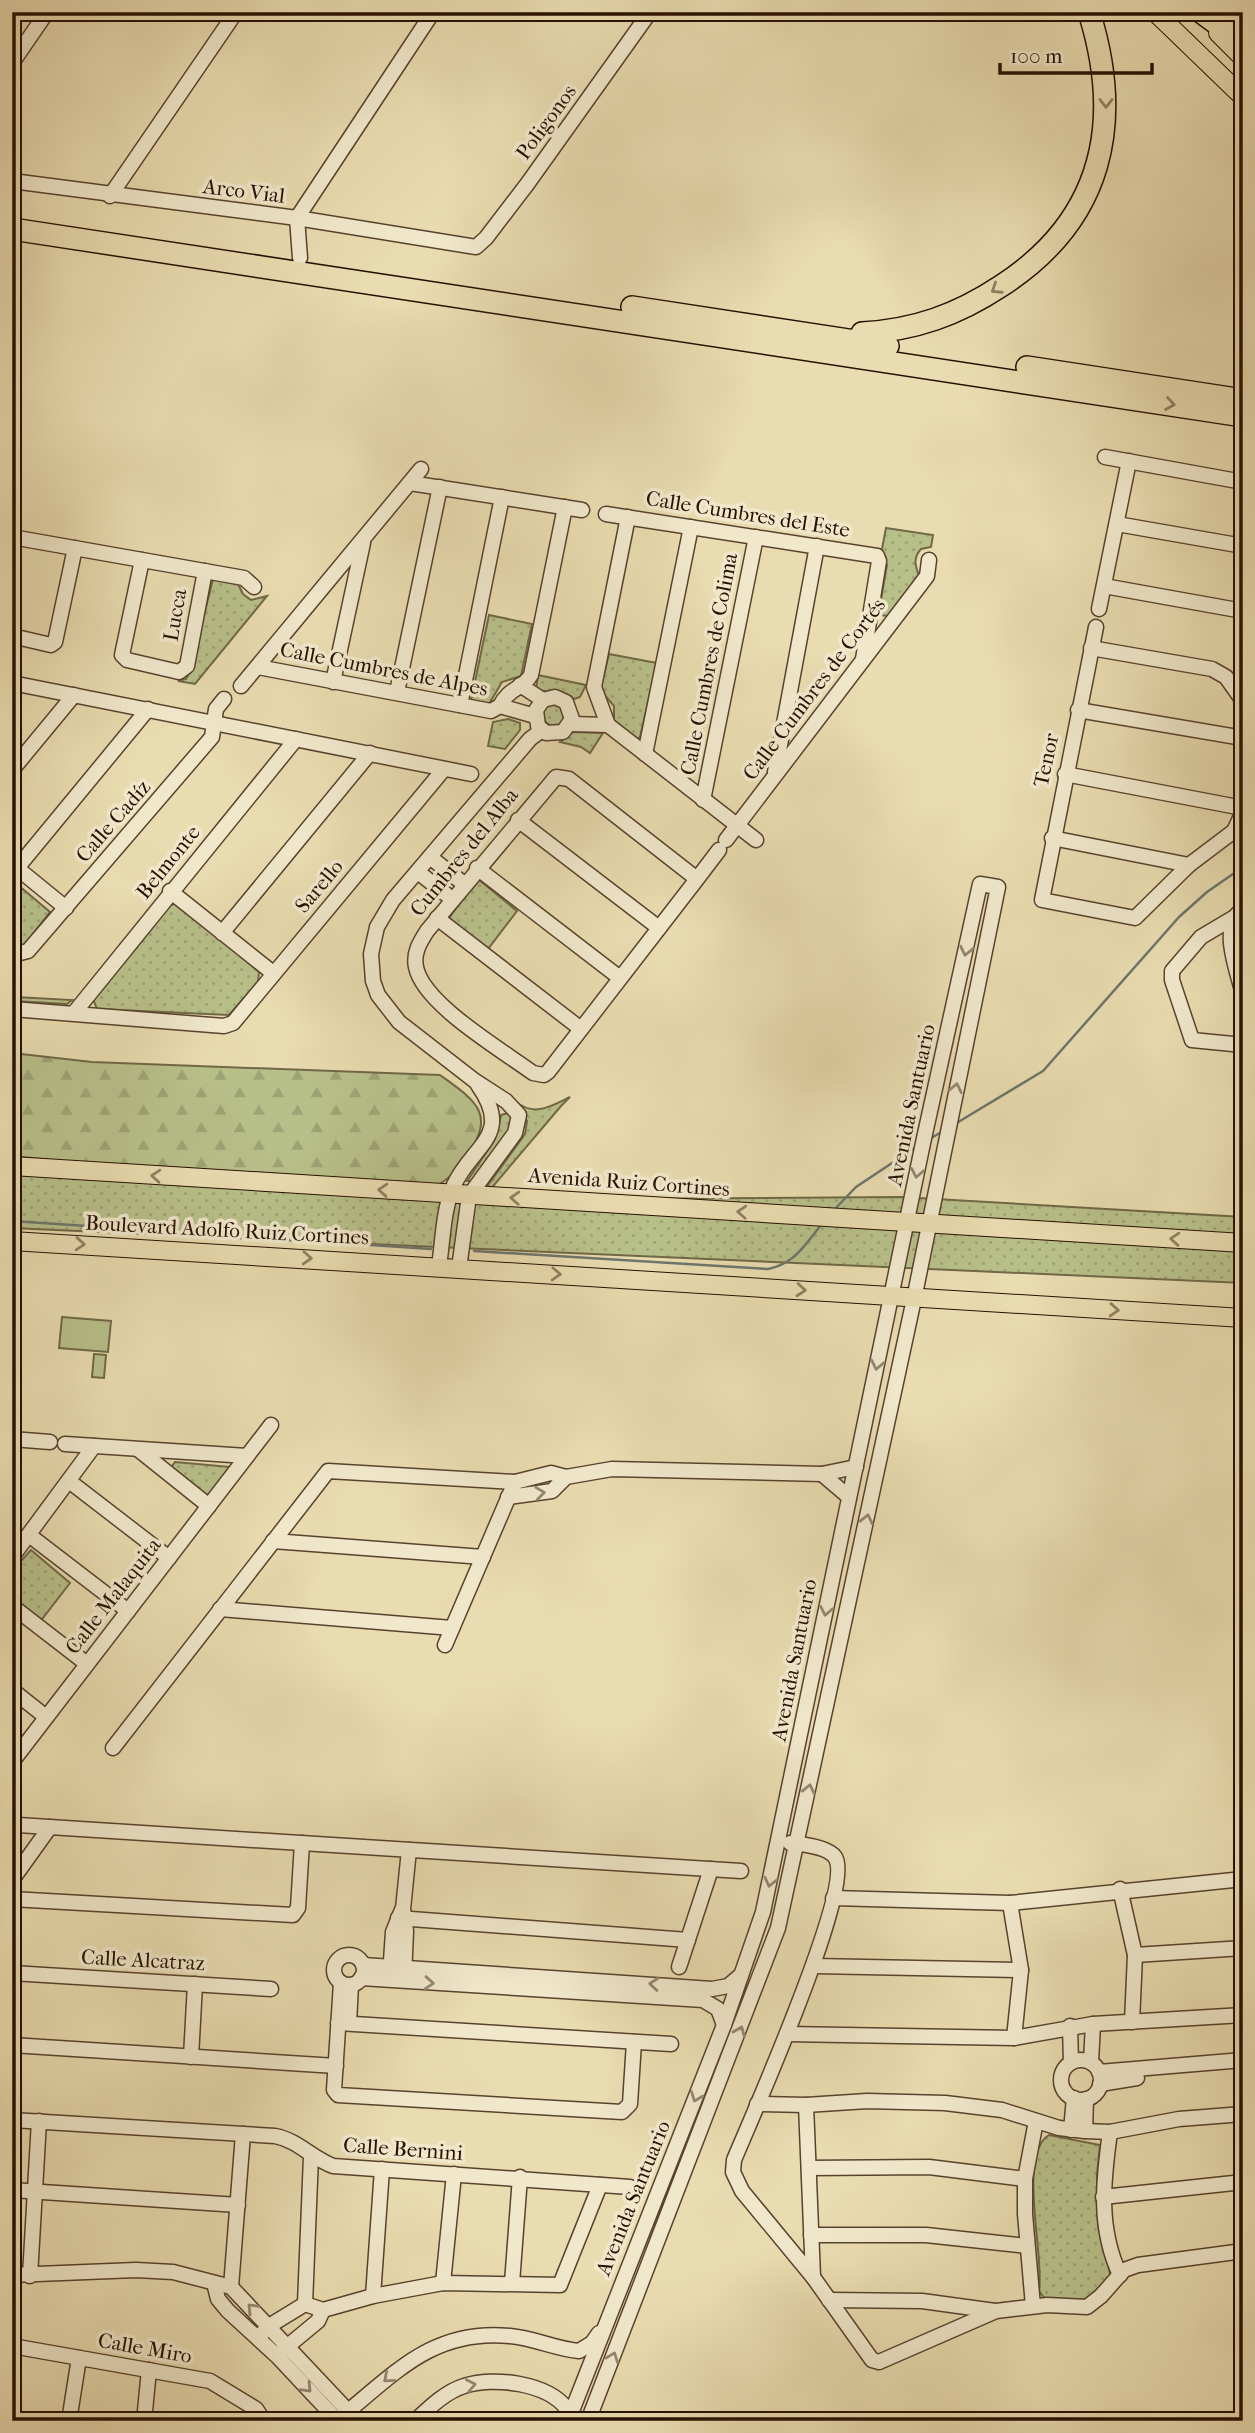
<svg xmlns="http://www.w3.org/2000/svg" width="1255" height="2433" viewBox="0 0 1255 2433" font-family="'IM FELL French Canon',serif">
<defs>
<pattern id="grass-dots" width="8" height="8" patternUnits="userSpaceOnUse" patternTransform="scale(1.75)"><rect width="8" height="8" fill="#b8c08a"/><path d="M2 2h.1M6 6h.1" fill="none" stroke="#9ea475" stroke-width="1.8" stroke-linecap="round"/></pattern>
<pattern id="forest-firs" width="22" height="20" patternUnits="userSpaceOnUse" patternTransform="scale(1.75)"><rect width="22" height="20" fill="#b8c08a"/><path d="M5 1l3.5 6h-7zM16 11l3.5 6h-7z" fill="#9ea475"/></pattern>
</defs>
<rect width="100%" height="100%" fill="#e9dcb0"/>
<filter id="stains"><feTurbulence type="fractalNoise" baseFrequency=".00286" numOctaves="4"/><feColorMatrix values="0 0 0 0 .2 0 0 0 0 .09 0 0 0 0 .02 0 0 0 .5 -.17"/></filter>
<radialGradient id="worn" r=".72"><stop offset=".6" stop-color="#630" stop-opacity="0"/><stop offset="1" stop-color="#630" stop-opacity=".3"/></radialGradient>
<g fill="url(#grass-dots)" stroke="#706846" stroke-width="2">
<path d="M 886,528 L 933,535 L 931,547 L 921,549 C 913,558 915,565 919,576 L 889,616 L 879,615 L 879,611 L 887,565 L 881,554 Z"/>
<polygon points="213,579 238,584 243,594 251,600 267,596 195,684 178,681 186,679 190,672"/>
<polygon points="489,615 532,624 521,676 502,682 489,704 471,700"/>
<polygon points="609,654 657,663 640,737 637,739 614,726 614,706 600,690"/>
<path d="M 538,675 L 586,685 L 580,697 L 574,699 C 561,688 550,695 536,689 Z"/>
<circle cx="554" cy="715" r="11"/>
<polygon points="508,719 520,723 520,730 505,749 488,746 493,722"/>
<polygon points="573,732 603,733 590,753 581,747 560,742"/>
<polygon points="478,879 517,911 488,949 449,918"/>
<polygon points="12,880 50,912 24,945 12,949"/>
<polygon points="177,903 259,972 258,982 229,1015 97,1009 93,999 168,906"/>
<polygon points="12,997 15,997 72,1000 67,1004 14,1001"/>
<path d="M 570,1097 L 561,1106 L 489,1191 L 486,1188 L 525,1134 L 527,1121 L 516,1102 C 535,1117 551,1106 570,1097 Z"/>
<polygon points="508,1113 516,1122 472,1181 467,1181 495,1139 501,1115"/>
<polygon points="12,1172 458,1200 901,1197 1243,1217 1243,1283 12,1228"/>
<polygon points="175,1462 231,1467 207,1499 170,1469"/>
<polygon points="31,1550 70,1583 39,1623 12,1602 12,1571"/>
<path d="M 1049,2135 L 1100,2145 L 1097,2175 L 1098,2224 L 1111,2277 L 1085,2303 L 1045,2299 L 1039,2291 C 1045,2258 1017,2154 1049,2135 Z"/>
</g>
<path fill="url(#forest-firs)" stroke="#706846" stroke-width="2" d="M 12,1053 L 92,1062 L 440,1075 C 475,1100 498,1115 466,1156 C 457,1169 450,1180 435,1186 L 458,1200 L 12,1156 Z"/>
<g fill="#b8c08a" stroke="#706846" stroke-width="2">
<polygon points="62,1317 111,1321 108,1352 59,1348"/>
<polygon points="94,1354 106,1355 104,1378 92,1377"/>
</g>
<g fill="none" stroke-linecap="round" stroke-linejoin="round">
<g stroke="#6d756d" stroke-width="2.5">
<polyline points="955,1124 1043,1071 1179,917 1207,892 1243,867"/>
<polyline points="928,1140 943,1131"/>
<polyline points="833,1211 856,1187 916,1147"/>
<polyline points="12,1221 431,1249"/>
<path d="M 474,1251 L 768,1269 C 795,1264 805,1244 822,1224"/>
</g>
<defs>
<g id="minor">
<polyline points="12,63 47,12"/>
<polyline points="12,181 297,218 476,247 486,238 528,183 650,12"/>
<polyline points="110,196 236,12"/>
<polyline points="300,258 297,218 433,12"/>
<polyline points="1105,457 1243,482"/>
<polyline points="410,483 582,510"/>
<polyline points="606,514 877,556 879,561 863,659"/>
<polyline points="1117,524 1243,546"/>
<polyline points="12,537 244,578 254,587"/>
<polyline points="142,560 122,655 127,660 179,672 187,666 205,571"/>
<polyline points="1104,586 1243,611"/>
<polyline points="1099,609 1129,461"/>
<polyline points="1096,627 1042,900 1135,918 1189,865 1234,831 1243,812"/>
<polyline points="12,636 51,645 55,642 75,548"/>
<polyline points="1091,648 1212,669 1226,677 1243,701"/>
<polyline points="258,667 491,711 500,706"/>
<polyline points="333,682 363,543"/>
<polyline points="12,683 471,774"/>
<polyline points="520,685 543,700 555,697 566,702 572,719 563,732 546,733 538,726 536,710 543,700"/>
<polyline points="241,686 421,469"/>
<polyline points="397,692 440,487"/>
<polyline points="460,705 502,497"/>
<path d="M 500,706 C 509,687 522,690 531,675 L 565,507"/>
<polyline points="500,706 535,716"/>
<polyline points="1078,710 1243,738"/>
<polyline points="571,724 608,725"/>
<polyline points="608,725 594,687 628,517"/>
<polyline points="608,725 756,840"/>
<polyline points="645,754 691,527"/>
<polyline points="12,770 74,695"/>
<polyline points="775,772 817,546"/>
<polyline points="1065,774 1243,808"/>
<polyline points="703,800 756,537"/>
<polyline points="518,820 659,928"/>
<polyline points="1052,838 1189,865"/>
<polyline points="726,840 927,576 929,560"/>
<polyline points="430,857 464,884"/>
<polyline points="12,864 66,908"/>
<polyline points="17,868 148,709"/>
<polyline points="477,868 620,978"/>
<polyline points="418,872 452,899"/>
<path d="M 697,879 L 569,779 L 556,777 L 427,931 C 420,942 413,953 416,967 C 423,1004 502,1050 533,1073 L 544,1075 L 548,1072 L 697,879 L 719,850"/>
<polyline points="170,891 273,973"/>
<path d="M 1243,909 C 1218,926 1238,971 1243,995"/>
<polyline points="437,918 581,1029"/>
<polyline points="1233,918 1201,937 1172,971 1172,980 1192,1040 1243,1045"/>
<polyline points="222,933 370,753"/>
<polyline points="12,955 28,951 212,737 216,709 224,699"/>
<polyline points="12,1009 224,1026 233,1023 444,769"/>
<polyline points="74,1013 296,739"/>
<path d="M 439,1266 C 443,1240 443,1209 454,1185 C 472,1145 514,1136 478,1085"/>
<polyline points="459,1268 469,1196 515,1133 519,1115 506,1101 475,1081 399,1022 378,995 373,981 371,954 377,927 393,900 530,739 542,730"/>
<polyline points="12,1439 50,1442"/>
<polyline points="65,1444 247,1456"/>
<polyline points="139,1450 209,1506"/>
<polyline points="822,1474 849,1497"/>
<polyline points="69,1481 169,1558"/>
<polyline points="508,1497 552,1491 566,1477"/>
<polyline points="29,1535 128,1611"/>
<polyline points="273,1541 483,1557"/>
<polyline points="12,1557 94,1446"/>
<polyline points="12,1606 87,1664"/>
<polyline points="220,1609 452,1628"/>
<polyline points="445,1645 515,1482"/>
<polyline points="12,1690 46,1717"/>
<polyline points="113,1748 328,1471 515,1482 551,1473 566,1477 612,1469 822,1474 856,1467"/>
<polyline points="12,1762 271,1425"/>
<polyline points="18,1825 741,1871"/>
<path d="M 790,1843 C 801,1844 828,1847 835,1857 C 855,1886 751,2119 734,2160 L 733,2172 L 742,2191 L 813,2277 L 872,2360 L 879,2362 L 996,2311 L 1047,2305 L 1087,2307 L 1101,2296 L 1124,2270 L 1138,2265 L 1243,2251"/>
<polyline points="12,1880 50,1827"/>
<polyline points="1120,1889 1135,1955 1132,2022"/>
<polyline points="833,1898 1010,1903 1243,1879"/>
<polyline points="12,1899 293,1915 298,1908 302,1843"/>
<polyline points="1010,1903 1021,1970 1014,2038"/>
<polyline points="398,1918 688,1940"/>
<polyline points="1135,1955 1243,1948"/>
<circle cx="349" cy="1970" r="15"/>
<polyline points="363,1965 712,1989 728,1986 741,1975"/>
<polyline points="814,1966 1021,1970"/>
<polyline points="679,1967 711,1869"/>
<polyline points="12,1973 271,1989"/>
<polyline points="390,1975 393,1932 402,1910"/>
<polyline points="404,1976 406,1931 403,1909 409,1850"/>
<polyline points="361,1978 703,2000 718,2009 724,2025"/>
<polyline points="341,1983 334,2090 338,2095 622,2112 630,2104 634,2042"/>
<polyline points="338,2023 671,2044"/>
<polyline points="349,2023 351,1985"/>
<polyline points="1070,2026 1071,2062"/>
<polyline points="787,2034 1014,2038 1093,2024 1243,2015"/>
<polyline points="12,2045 336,2066"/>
<polyline points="191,2057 195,1984"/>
<circle cx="1081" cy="2080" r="20"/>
<polyline points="1091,2062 1093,2024"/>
<polyline points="1099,2072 1243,2060"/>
<polyline points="1100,2084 1137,2078"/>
<polyline points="757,2104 806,2105 867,2101 945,2103 1002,2110 1059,2128 1085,2131 1110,2132 1179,2119 1243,2114"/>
<polyline points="806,2105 813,2277"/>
<path d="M 12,2120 L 275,2136 C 297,2140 312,2158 333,2166 L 630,2187"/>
<polyline points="1071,2130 1074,2098"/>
<polyline points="1085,2131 1086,2099"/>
<path d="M 1110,2132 C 1103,2182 1098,2228 1120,2275"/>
<polyline points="809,2168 929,2167 1025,2179"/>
<polyline points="12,2190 238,2205"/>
<polyline points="1103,2197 1243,2182"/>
<polyline points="811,2235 926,2235 1027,2246"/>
<polyline points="12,2275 136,2270 173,2272 231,2287 348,2411"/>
<polyline points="30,2276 39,2121"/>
<polyline points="214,2283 218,2299 228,2311 277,2356 337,2420"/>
<polyline points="443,2283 454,2174"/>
<polyline points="512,2283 520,2177"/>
<polyline points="231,2287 243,2134"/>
<polyline points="373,2296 382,2169"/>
<polyline points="829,2300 922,2301 995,2311"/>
<polyline points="305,2304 311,2156"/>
<polyline points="1033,2306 1025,2214 1025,2179 1036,2121"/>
<polyline points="258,2338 269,2326 305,2304 323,2310 373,2296 443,2283 560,2285 600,2185"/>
<polyline points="12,2346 210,2381 256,2409 260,2415 258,2421"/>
<polyline points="283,2350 318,2321 323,2310"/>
<polyline points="69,2421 79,2358"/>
<polyline points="144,2421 149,2370"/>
<path d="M 336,2421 C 393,2376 431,2328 510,2336 C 534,2338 556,2349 579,2351 L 592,2343 L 599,2333"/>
<path d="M 415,2421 C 429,2408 445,2392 464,2386 C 493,2376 548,2383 567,2409 L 566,2421"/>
<polyline points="568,2421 724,2025 763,1912 923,1143 980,884 998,887 914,1299 778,1928 588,2421"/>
</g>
<g id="major">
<polyline points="1155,12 1243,97"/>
<polyline points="1218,33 1243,58"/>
<polyline points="12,1166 1243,1243"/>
<polyline points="12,1241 1243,1318"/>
</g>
<g id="highway">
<polyline points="1201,12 1243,43"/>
<polyline points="12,229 1243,416"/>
<polyline points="632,307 888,346"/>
<path d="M 862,333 C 915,330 957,315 1001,286 C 1103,220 1124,124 1089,12"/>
<polyline points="1027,367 1243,400"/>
</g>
</defs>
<use href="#minor" stroke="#58422e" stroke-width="17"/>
<use href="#major" stroke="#270f02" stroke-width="20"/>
<use href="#highway" stroke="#270f02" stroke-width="24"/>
<use href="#minor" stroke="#f1e8cc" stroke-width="14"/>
<use href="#major" stroke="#e9dcb0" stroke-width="18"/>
<use href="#highway" stroke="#e9dcb0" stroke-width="21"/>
</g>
<defs><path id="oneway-chevron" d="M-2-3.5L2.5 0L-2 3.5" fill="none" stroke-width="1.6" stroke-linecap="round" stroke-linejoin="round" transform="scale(1.75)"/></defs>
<g stroke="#928062">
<use href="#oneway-chevron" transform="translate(1106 103) rotate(90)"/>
<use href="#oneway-chevron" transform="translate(996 289) rotate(147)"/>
<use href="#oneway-chevron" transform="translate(1170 404) rotate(9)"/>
<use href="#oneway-chevron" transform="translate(156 1176) rotate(-176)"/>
<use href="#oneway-chevron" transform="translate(383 1190) rotate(-176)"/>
<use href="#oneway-chevron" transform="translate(515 1198) rotate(-177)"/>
<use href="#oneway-chevron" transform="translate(742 1212) rotate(-177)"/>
<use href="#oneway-chevron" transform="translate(1175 1239) rotate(-176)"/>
<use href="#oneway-chevron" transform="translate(80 1244) rotate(4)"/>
<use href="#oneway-chevron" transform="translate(307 1258) rotate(3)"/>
<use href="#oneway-chevron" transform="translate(556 1274) rotate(3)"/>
<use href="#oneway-chevron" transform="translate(801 1290) rotate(5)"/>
<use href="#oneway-chevron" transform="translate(1114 1310) rotate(4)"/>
</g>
<g stroke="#968671">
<use href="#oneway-chevron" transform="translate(966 951) rotate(102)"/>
<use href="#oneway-chevron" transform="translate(956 1088) rotate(-78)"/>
<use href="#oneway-chevron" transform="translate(917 1173) rotate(101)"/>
<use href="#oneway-chevron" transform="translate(877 1365) rotate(102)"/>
<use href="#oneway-chevron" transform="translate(540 1493) rotate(-7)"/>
<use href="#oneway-chevron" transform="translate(867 1519) rotate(-78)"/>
<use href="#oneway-chevron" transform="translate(826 1611) rotate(101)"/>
<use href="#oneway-chevron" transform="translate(809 1789) rotate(-78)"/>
<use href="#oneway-chevron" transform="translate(770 1882) rotate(103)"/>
<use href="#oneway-chevron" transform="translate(429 1983) rotate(4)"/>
<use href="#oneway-chevron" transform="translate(654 1984) rotate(-175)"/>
<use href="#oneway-chevron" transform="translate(740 2031) rotate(-68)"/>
<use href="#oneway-chevron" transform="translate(696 2097) rotate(111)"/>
<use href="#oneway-chevron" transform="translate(252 2308) rotate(-134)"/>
<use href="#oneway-chevron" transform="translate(613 2357) rotate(-69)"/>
<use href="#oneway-chevron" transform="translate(388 2378) rotate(139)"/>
<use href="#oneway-chevron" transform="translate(471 2385) rotate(-11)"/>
<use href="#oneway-chevron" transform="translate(307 2388) rotate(47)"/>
</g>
<g text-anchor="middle" stroke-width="7" stroke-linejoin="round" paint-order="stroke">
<g font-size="21" fill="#270f02" stroke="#f1e8cc">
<text transform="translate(546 122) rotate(-54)" y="7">Poligonos</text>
<text transform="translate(244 191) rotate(7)" y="7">Arco Vial</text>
<text transform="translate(748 514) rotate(9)" y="7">Calle Cumbres del Este</text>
<text transform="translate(175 615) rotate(-80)" y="7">Lucca</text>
<text transform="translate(709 664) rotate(-79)" y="7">Calle Cumbres de Colima</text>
<text transform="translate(384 669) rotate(11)" y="7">Calle Cumbres de Alpes</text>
<text transform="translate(814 689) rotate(-53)" y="7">Calle Cumbres de Cortés</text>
<text transform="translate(1046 760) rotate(-78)" y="7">Tenor</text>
<text transform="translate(113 821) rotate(-49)" y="7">Calle Cadíz</text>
<text transform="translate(464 852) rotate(-51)" y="7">Cumbres del Alba</text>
<text transform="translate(168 862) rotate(-51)" y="7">Belmonte</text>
<text transform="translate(319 886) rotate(-50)" y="7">Sarello</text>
<text transform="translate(911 1105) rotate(-78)" y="7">Avenida Santuario</text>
<text transform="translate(629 1182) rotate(4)" y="7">Avenida Ruiz Cortines</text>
<text transform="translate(227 1230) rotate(3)" y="7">Boulevard Adolfo Ruiz Cortines</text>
<text transform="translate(113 1596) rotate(-52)" y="7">Calle Malaquita</text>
<text transform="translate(794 1660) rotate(-79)" y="7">Avenida Santuario</text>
<text transform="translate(143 1960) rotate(3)" y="7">Calle Alcatraz</text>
<text transform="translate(403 2149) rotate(4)" y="7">Calle Bernini</text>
<text transform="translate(633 2198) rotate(-68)" y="7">Avenida Santuario</text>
<text transform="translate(145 2348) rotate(10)" y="7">Calle Miro</text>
</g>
</g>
<rect width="1255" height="2433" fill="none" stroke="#e9dcb0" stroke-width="42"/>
<rect x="14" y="14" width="1227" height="2405" fill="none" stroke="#270f02" stroke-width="3.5"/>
<rect x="21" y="21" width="1213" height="2391" fill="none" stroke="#270f02" stroke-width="2"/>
<path d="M1000 63v10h152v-10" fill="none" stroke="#270f02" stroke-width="3.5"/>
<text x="1010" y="63" font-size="21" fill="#270f02" stroke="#f1e8cc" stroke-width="5" paint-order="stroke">100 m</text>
<rect width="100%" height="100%" filter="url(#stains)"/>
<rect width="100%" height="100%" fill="url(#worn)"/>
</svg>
